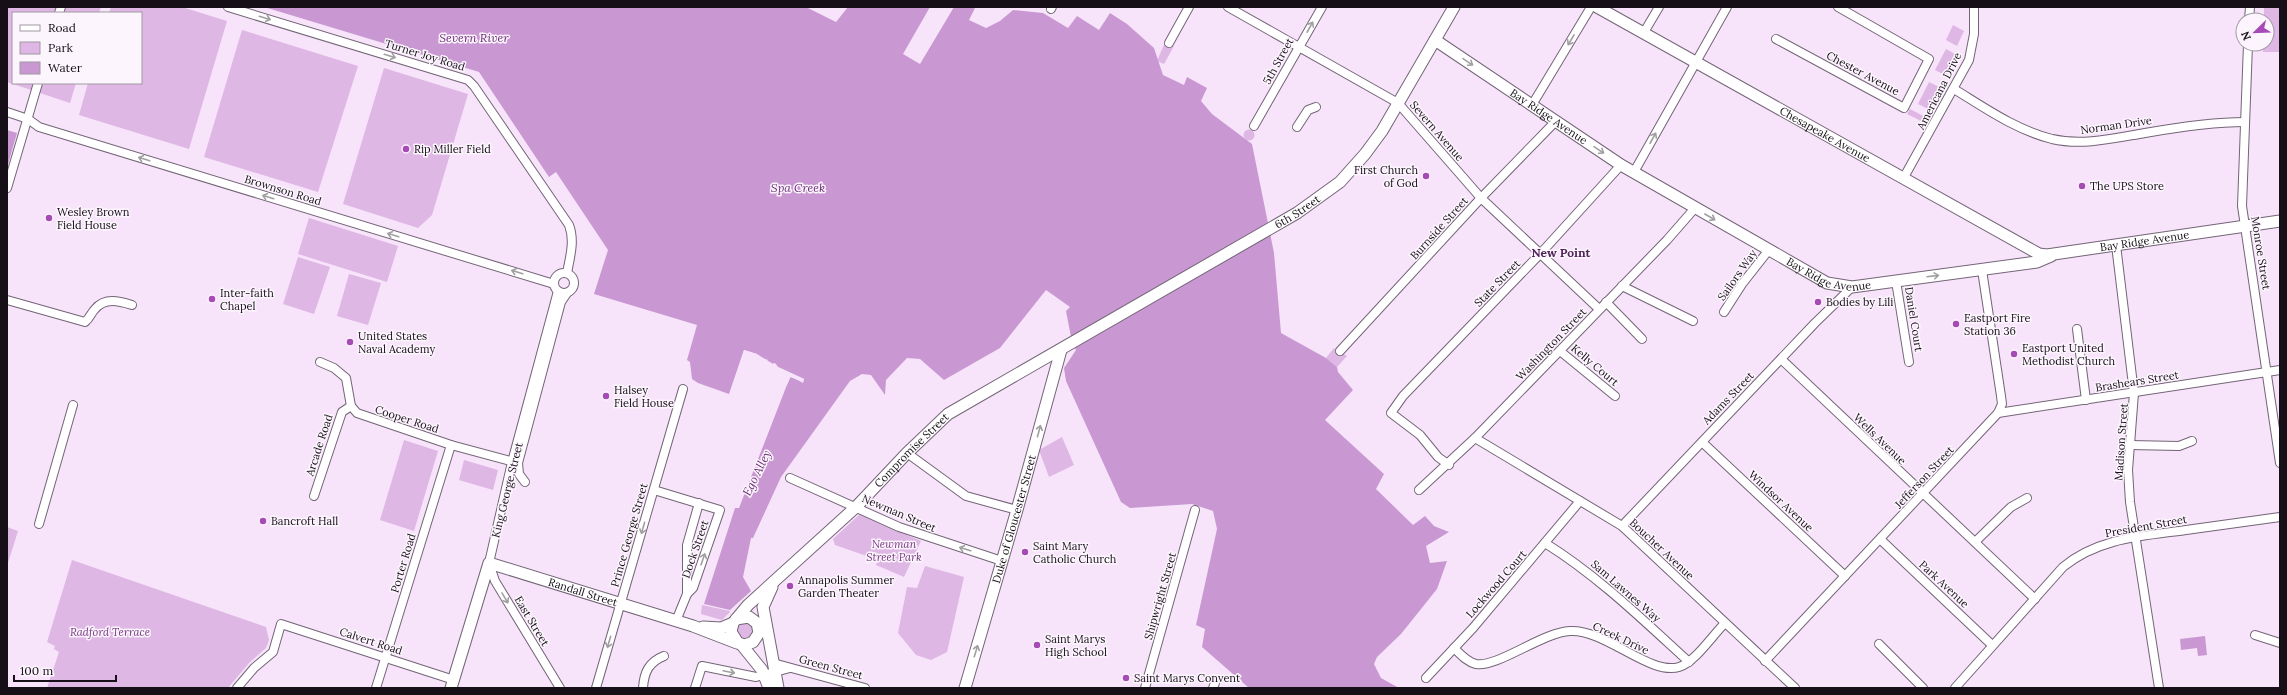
<svg xmlns="http://www.w3.org/2000/svg" width="2287" height="695" viewBox="0 0 2287 695" font-family="Lora,serif">
<rect width="100%" height="100%" fill="#f7e4fa"/>
<g fill="#deb7e4">
<polygon points="7,7 101,7 99,13 13,13 13,83 76,83 70,103 7,82"/>
<polygon points="111,7 182,7 227,21 189,149 79,115 88,83 141,83 141,13 109,13"/>
<polygon points="2264,7 2280,7 2280,52 2263,52 2263,44 2267,44 2267,20 2264,20"/>
<polygon points="1953,25 1964,31 1957,46 1946,40"/>
<polygon points="242,30 358,66 318,192 204,157"/>
<polygon points="1165,42 1174,46 1164,64 1157,61"/>
<polygon points="1946,49 1955,54 1945,75 1935,70"/>
<polygon points="384,68 468,94 432,215 418,228 343,204"/>
<polygon points="1929,82 1939,87 1928,109 1918,104"/>
<polygon points="1910,109 1931,120 1929,125 1907,114"/>
<circle cx="1249" cy="135" r="5.5"/>
<polygon points="309,218 398,246 387,282 298,254"/>
<polygon points="298,257 330,267 314,314 283,304"/>
<polygon points="349,274 381,283 368,325 337,316"/>
<polygon points="1334,348 1347,356 1337,367 1326,358"/>
<polygon points="1062,437 1074,465 1049,477 1039,450"/>
<polygon points="404,440 438,451 414,531 380,520"/>
<polygon points="464,460 498,470 493,490 459,480"/>
<polygon points="860,514 921,541 904,577 876,565 878,560 835,545 833,539"/>
<polygon points="7,527 18,531 7,566"/>
<polygon points="72,560 266,627 269,640 266,648 249,663 228,688 47,688 59,652 54,649 55,646 47,642"/>
<polygon points="925,566 964,577 947,652 931,660 916,655 898,633 907,587 917,588"/>
<polygon points="702,605 730,611 730,612 722,620 701,614"/>
<circle cx="745" cy="630" r="8"/>
</g>
<g fill="#c998d2">
<polygon points="264,7 806,7 836,22 848,7 930,7 903,54 920,64 954,7 975,8 969,20 986,28 1000,21 1013,10 1043,13 1068,28 1077,16 1099,30 1110,13 1127,24 1154,48 1163,75 1184,85 1187,77 1207,88 1201,101 1212,114 1252,144 1274,253 1281,333 1326,358 1337,367 1338,372 1353,390 1325,420 1384,474 1376,489 1413,525 1425,516 1434,526 1449,532 1426,546 1430,563 1447,561 1437,589 1401,634 1377,657 1374,664 1381,678 1399,688 1249,688 1202,647 1205,629 1196,625 1217,529 1213,511 1192,504 1130,508 1121,502 1066,381 1064,368 1076,350 1070,339 1071,337 1066,311 1070,307 1046,290 1000,348 944,380 920,359 907,358 886,380 885,395 871,375 862,374 850,381 781,477 753,538 751,538 743,577 751,591 730,610 704,604 735,508 739,508 790,377 803,382 804,379 778,367 775,363 773,364 757,354 744,350 729,394 698,383 692,379 690,362 687,360 697,325 594,294 608,250 556,172 549,177 479,72"/>
<polygon points="7,130 17,133 7,168"/>
<polygon points="2205,636 2207,655 2198,656 2197,648 2181,650 2180,639"/>
</g>
<polygon fill="#f7e4fa" points="744,350 757,354 756,356 768,360 767,361 773,364 774,363 778,367 804,379 803,383 791,376 787,385 785,384 790,375 775,365 766,363 765,360 762,361 754,355 745,352 731,395 729,396"/>
<g fill="none" stroke-linecap="round" stroke-linejoin="round">
<defs>
<g id="street">
<path d="M 228,7 L 468,80 L 474,86 L 569,225 C 575,241 570,257 567,273"/>
<polyline points="1228,7 1398,103 1481,198 1599,309"/>
<polyline points="1051,9 1052,7"/>
<polyline points="59,13 61,7"/>
<polyline points="2249,20 2250,7"/>
<polyline points="1643,34 1659,7"/>
<polyline points="1776,39 1904,108 1929,59 1838,7"/>
<polyline points="1169,43 1189,7"/>
<polyline points="2248,44 2242,206 2280,463"/>
<path d="M 1954,89 C 1985,108 2016,130 2052,139 C 2083,146 2115,138 2145,133 C 2179,127 2211,122 2245,122"/>
<polyline points="1532,105 1591,7"/>
<polyline points="7,112 28,119 39,127 554,284"/>
<polyline points="1254,126 1322,7"/>
<polyline points="1297,127 1308,110 1316,107"/>
<polyline points="1634,172 1727,7"/>
<polyline points="1903,179 1969,60 1974,34 1974,7"/>
<polyline points="7,188 38,83"/>
<polyline points="2116,245 2134,393 2128,470 2130,502 2159,688"/>
<circle cx="564" cy="283" r="10"/>
<polyline points="1896,281 1909,362"/>
<polyline points="1622,286 1693,321"/>
<polyline points="558,291 512,462 489,563 495,581 560,688"/>
<path d="M 7,300 L 85,322 C 90,318 91,313 95,309 C 105,297 119,301 132,305"/>
<polyline points="1606,302 1642,339"/>
<polyline points="1724,312 1742,284 1768,251"/>
<polyline points="2077,329 2086,400"/>
<polyline points="1340,351 1481,198 1556,121"/>
<polyline points="1560,351 1615,396"/>
<polyline points="1781,359 2035,599"/>
<polyline points="320,362 334,368 346,378 351,406 357,413 451,445 518,463"/>
<polyline points="1998,413 2280,370"/>
<polyline points="1475,438 1622,526 1795,688"/>
<polyline points="1702,442 1845,576"/>
<polyline points="2130,445 2179,446 2192,441"/>
<polyline points="907,453 966,496 1017,510"/>
<polyline points="1449,465 1438,457 1420,435 1391,413 1403,396 1541,253 1621,165"/>
<polyline points="790,478 899,527 1002,561"/>
<polyline points="525,482 519,474 518,463 561,302 567,293"/>
<polyline points="654,490 720,510 693,588 687,594"/>
<polyline points="1419,490 1475,438 1667,240 1695,208"/>
<polyline points="314,496 342,412 351,406"/>
<polyline points="39,524 73,405"/>
<polyline points="1622,526 1815,323 1852,287"/>
<polyline points="1881,540 1992,645"/>
<polyline points="1975,542 2011,507 2027,498"/>
<path d="M 1545,543 C 1598,576 1643,620 1689,662"/>
<polyline points="676,621 687,594 687,545 699,503"/>
<polyline points="2255,635 2280,643"/>
<polyline points="1879,644 1923,688"/>
<path d="M 1454,648 C 1460,654 1467,662 1476,664 C 1497,668 1543,632 1570,631 C 1605,629 1650,676 1679,667 C 1695,662 1712,636 1725,623"/>
<polyline points="1765,661 1998,413 2002,404 2001,396 1982,270"/>
<polyline points="773,663 865,688"/>
<polyline points="1426,678 1473,628 1580,501"/>
<polyline points="237,688 254,668 273,652 281,624 454,680"/>
<polyline points="376,688 451,445"/>
<polyline points="596,688 683,389"/>
<path d="M 643,688 C 644,672 649,662 664,656"/>
<polyline points="695,688 702,666 756,677 790,668"/>
<polyline points="1145,688 1195,510"/>
<polyline points="1213,688 1215,683"/>
<path d="M 1955,688 L 2063,567 C 2098,538 2142,536 2186,530 C 2217,526 2249,521 2280,517"/>
</g>
<g id="secondary">
<path id="s1" d="M 1597,7 L 2039,254 L 2047,255 L 2280,221"/>
<path id="s2" d="M 1435,40 L 1621,165 L 1827,283 L 1852,287 L 2037,262 L 2051,256"/>
<polyline points="772,587 763,607 778,688"/>
<path id="s3" d="M 736,619 L 749,617 L 757,623 L 759,633 L 753,642 L 745,645 L 738,643 L 731,632 L 733,623 L 748,605 L 856,507 L 907,453 L 948,414 L 1297,213 L 1340,182 L 1365,154 L 1382,131 L 1454,7"/>
<polyline points="703,627 721,628 733,623"/>
<polyline points="741,644 762,670 769,688"/>
<path id="s4" d="M 451,688 L 489,563 L 693,626 L 737,643"/>
<path id="s5" d="M 965,688 L 1017,510 L 1061,350"/>
</g>
</defs>
<use href="#street" stroke="#746477" stroke-width="10"/>
<use href="#secondary" stroke="#746477" stroke-width="13"/>
<use href="#street" stroke="#fff" stroke-width="8"/>
<use href="#secondary" stroke="#fff" stroke-width="11"/>
</g>
<defs><path id="oneway-shaft" d="M-6 0H5M1.5-3L5.5 0L1.5 3" fill="none" stroke-width="1.6" stroke-linecap="round" stroke-linejoin="round"/></defs>
<g stroke="#a29fa2">
<use href="#oneway-shaft" transform="translate(265 18) rotate(17)"/>
<use href="#oneway-shaft" transform="translate(1310 27) rotate(-61)"/>
<use href="#oneway-shaft" transform="translate(1571 40) rotate(121)"/>
<use href="#oneway-shaft" transform="translate(390 56) rotate(17)"/>
<use href="#oneway-shaft" transform="translate(1468 62) rotate(34)"/>
<use href="#oneway-shaft" transform="translate(1653 138) rotate(-61)"/>
<use href="#oneway-shaft" transform="translate(1599 150) rotate(34)"/>
<use href="#oneway-shaft" transform="translate(144 159) rotate(-163)"/>
<use href="#oneway-shaft" transform="translate(268 197) rotate(-163)"/>
<use href="#oneway-shaft" transform="translate(1710 217) rotate(30)"/>
<use href="#oneway-shaft" transform="translate(393 235) rotate(-163)"/>
<use href="#oneway-shaft" transform="translate(517 272) rotate(-163)"/>
<use href="#oneway-shaft" transform="translate(1933 276) rotate(-7)"/>
<use href="#oneway-shaft" transform="translate(1039 431) rotate(-75)"/>
<use href="#oneway-shaft" transform="translate(643 528) rotate(106)"/>
<use href="#oneway-shaft" transform="translate(965 549) rotate(-163)"/>
<use href="#oneway-shaft" transform="translate(703 559) rotate(-71)"/>
<use href="#oneway-shaft" transform="translate(505 598) rotate(59)"/>
<use href="#oneway-shaft" transform="translate(609 642) rotate(106)"/>
<use href="#oneway-shaft" transform="translate(976 651) rotate(-73)"/>
<use href="#oneway-shaft" transform="translate(729 672) rotate(12)"/>
</g>
<g fill="#a64ab5" stroke="#fdf5fe" stroke-width="1.5">
<circle cx="406" cy="149" r="4"/>
<circle cx="1426" cy="176" r="4"/>
<circle cx="2082" cy="186" r="4"/>
<circle cx="49" cy="218" r="4"/>
<circle cx="212" cy="299" r="4"/>
<circle cx="1818" cy="302" r="4"/>
<circle cx="1956" cy="324" r="4"/>
<circle cx="350" cy="342" r="4"/>
<circle cx="2014" cy="354" r="4"/>
<circle cx="606" cy="396" r="4"/>
<circle cx="263" cy="521" r="4"/>
<circle cx="1025" cy="552" r="4"/>
<circle cx="790" cy="586" r="4"/>
<circle cx="1037" cy="645" r="4"/>
<circle cx="1126" cy="678" r="4"/>
</g>
<g text-anchor="middle" stroke-width="3" stroke-linejoin="round" paint-order="stroke">
<g font-size="11" fill="#160f17" stroke="#fdf5fe">
<text transform="translate(425 55) rotate(17)" y="4">Turner Joy Road</text>
<text transform="translate(1278 61) rotate(-61)" y="4">5th Street</text>
<text transform="translate(1863 73) rotate(28)" y="4">Chester Avenue</text>
<text transform="translate(1939 91) rotate(-63)" y="4">Americana Drive</text>
<text dy="4" stroke="none"><textPath href="#s2" startOffset="137">Bay Ridge Avenue</textPath></text>
<text transform="translate(2116 125) rotate(-8)" y="4">Norman Drive</text>
<text transform="translate(1437 131) rotate(49)" y="4">Severn Avenue</text>
<text dy="4" stroke="none"><textPath href="#s1" startOffset="261">Chesapeake Avenue</textPath></text>
<text transform="translate(283 190) rotate(17)" y="4">Brownson Road</text>
<text dy="4" stroke="none"><textPath href="#s3" startOffset="786">6th Street</textPath></text>
<text transform="translate(1439 228) rotate(-48)" y="4">Burnside Street</text>
<text dy="4" stroke="none"><textPath href="#s1" startOffset="613">Bay Ridge Avenue</textPath></text>
<text transform="translate(2261 253) rotate(81)" y="4">Monroe Street</text>
<text dy="4" stroke="none"><textPath href="#s2" startOffset="461">Bay Ridge Avenue</textPath></text>
<text transform="translate(1737 275) rotate(-55)" y="4">Sailors Way</text>
<text transform="translate(1497 283) rotate(-46)" y="4">State Street</text>
<text transform="translate(1914 319) rotate(81)" y="4">Daniel Court</text>
<text transform="translate(1551 344) rotate(-46)" y="4">Washington Street</text>
<text transform="translate(1595 365) rotate(40)" y="4">Kelly Court</text>
<text transform="translate(2137 381) rotate(-9)" y="4">Brashears Street</text>
<text transform="translate(1728 398) rotate(-46)" y="4">Adams Street</text>
<text transform="translate(407 419) rotate(18)" y="4">Cooper Road</text>
<text transform="translate(1880 439) rotate(44)" y="4">Wells Avenue</text>
<text transform="translate(2121 442) rotate(-86)" y="4">Madison Street</text>
<text transform="translate(319 445) rotate(-72)" y="4">Arcade Road</text>
<text dy="4" stroke="none"><textPath href="#s3" startOffset="331">Compromise Street</textPath></text>
<text transform="translate(1924 477) rotate(-47)" y="4">Jefferson Street</text>
<text transform="translate(507 490) rotate(-76)" y="4">King George Street</text>
<text transform="translate(1781 501) rotate(43)" y="4">Windsor Avenue</text>
<text transform="translate(899 513) rotate(23)" y="4">Newman Street</text>
<text dy="4" stroke="none"><textPath href="#s5" startOffset="176">Duke of Gloucester Street</textPath></text>
<text transform="translate(2146 526) rotate(-10)" y="4">President Street</text>
<text transform="translate(629 535) rotate(-74)" y="4">Prince George Street</text>
<text transform="translate(695 549) rotate(-71)" y="4">Dock Street</text>
<text transform="translate(1662 549) rotate(43)" y="4">Boucher Avenue</text>
<text transform="translate(403 563) rotate(-73)" y="4">Porter Road</text>
<text transform="translate(1496 584) rotate(-49)" y="4">Lockwood Court</text>
<text transform="translate(1944 584) rotate(43)" y="4">Park Avenue</text>
<text transform="translate(1626 591) rotate(41)" y="4">Sam Lawnes Way</text>
<text dy="4" stroke="none"><textPath href="#s4" startOffset="229">Randall Street</textPath></text>
<text transform="translate(1160 596) rotate(-74)" y="4">Shipwright Street</text>
<text transform="translate(532 621) rotate(59)" y="4">East Street</text>
<text transform="translate(1621 638) rotate(25)" y="4">Creek Drive</text>
<text transform="translate(371 641) rotate(18)" y="4">Calvert Road</text>
<text transform="translate(831 667) rotate(15)" y="4">Green Street</text>
</g>
<g font-size="11" fill="#160f17" stroke="#fdf5fe" text-anchor="start">
<text x="414" y="153">Rip Miller Field</text>
<text x="1418" y="174" text-anchor="end">First Church<tspan x="1418" dy="13">of God</tspan></text>
<text x="2090" y="190">The UPS Store</text>
<text x="57" y="216">Wesley Brown<tspan x="57" dy="13">Field House</tspan></text>
<text x="220" y="297">Inter-faith<tspan x="220" dy="13">Chapel</tspan></text>
<text x="1826" y="306">Bodies by Lili</text>
<text x="1964" y="322">Eastport Fire<tspan x="1964" dy="13">Station 36</tspan></text>
<text x="358" y="340">United States<tspan x="358" dy="13">Naval Academy</tspan></text>
<text x="2022" y="352">Eastport United<tspan x="2022" dy="13">Methodist Church</tspan></text>
<text x="614" y="394">Halsey<tspan x="614" dy="13">Field House</tspan></text>
<text x="271" y="525">Bancroft Hall</text>
<text x="1033" y="550">Saint Mary<tspan x="1033" dy="13">Catholic Church</tspan></text>
<text x="798" y="584">Annapolis Summer<tspan x="798" dy="13">Garden Theater</tspan></text>
<text x="1045" y="643">Saint Marys<tspan x="1045" dy="13">High School</tspan></text>
<text x="1134" y="682">Saint Marys Convent</text>
</g>
<g font-size="11" font-style="italic" fill="#75397f" stroke="#fdf5fe">
<text x="894" y="548">Newman<tspan x="894" dy="13">Street Park</tspan></text>
<text x="110" y="636">Radford Terrace</text>
</g>
<g font-size="12" font-style="italic" fill="#6b2f76" stroke="#fdf5fe">
<text x="474" y="42">Severn River</text>
<text x="798" y="192">Spa Creek</text>
<text transform="translate(757 473) rotate(-64)" y="4">Ego Alley</text>
</g>
<g font-size="12" font-weight="bold" fill="#502458" stroke="#fdf5fe">
<text x="1561" y="257">New Point</text>
</g>
</g>
<rect width="2287" height="695" fill="none" stroke="#160f17" stroke-width="16"/>
<rect x="12" y="12" width="130" height="72" fill="#fdf5fe" stroke="#a199a2"/>
<rect x="20" y="25" width="20" height="6" fill="#ffffff" stroke="#a199a2"/>
<text x="48" y="32" font-size="12" fill="#160f17">Road</text>
<rect x="20" y="42" width="20" height="12" fill="#deb7e4" stroke="#a199a2"/>
<text x="48" y="52" font-size="12" fill="#160f17">Park</text>
<rect x="20" y="62" width="20" height="12" fill="#c998d2" stroke="#a199a2"/>
<text x="48" y="72" font-size="12" fill="#160f17">Water</text>
<g transform="translate(2255 32) rotate(247)"><circle r="19" fill="#fdf5fe" stroke="#a199a2"/>
<path d="M0-3L7 15L0 10L-7 15Z" fill="#a64ab5"/>
<text y="-6" font-size="11" font-weight="bold" text-anchor="middle" fill="#160f17">N</text>
</g>
<path d="M14 675v6h102v-6" fill="none" stroke="#160f17" stroke-width="2"/>
<text x="20" y="675" font-size="12" fill="#160f17" stroke="#fdf5fe" stroke-width="3" paint-order="stroke">100 m</text>
</svg>
